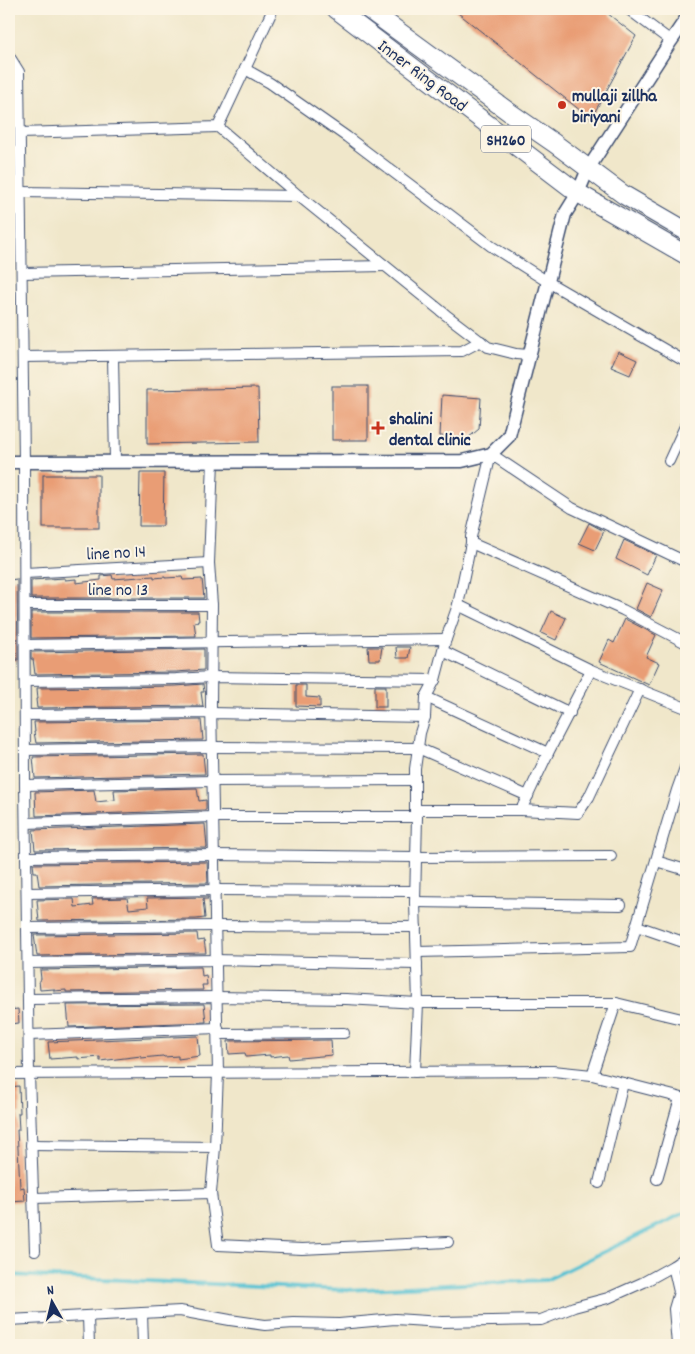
<svg xmlns="http://www.w3.org/2000/svg" width="695" height="1354" viewBox="0 0 695 1354" font-family="Dekko,sans-serif">
<rect width="100%" height="100%" fill="#fcf5e5"/>
<filter id="ink" filterUnits="userSpaceOnUse"><feTurbulence type="fractalNoise" baseFrequency=".02" numOctaves="2"/><feDisplacementMap in="SourceGraphic" scale="10" xChannelSelector="R" yChannelSelector="G"/><feConvolveMatrix kernelMatrix="1 2 1 2 8 2 1 2 1" color-interpolation-filters="sRGB"/></filter>
<filter id="wash" filterUnits="userSpaceOnUse"><feTurbulence type="fractalNoise" baseFrequency=".0096" numOctaves="4" result="noise"/><feDisplacementMap in="SourceGraphic" scale="20" xChannelSelector="R" yChannelSelector="G"/><feGaussianBlur stdDeviation="1.12" result="paint"/><feColorMatrix in="noise" values="0 0 0 0 0 0 0 0 0 0 0 0 0 0 0 0 0 1.4 0 .05"/><feComposite in="paint" operator="in"/></filter>
<g filter="url(#wash)">
<rect width="100%" height="100%" fill="#f0e7ca"/>
<g fill="none" stroke-linecap="round" stroke-linejoin="round">
<polyline stroke="#58c2d3" stroke-width="4" points="9,1275 347,1290 546,1280 686,1212"/>
</g>
<g id="blocks">
<g fill="#e99d74">
<polygon points="453,9 602,9 636,36 591,119"/>
<polygon points="618,351 637,360 630,375 611,367"/>
<rect x="332" y="386" width="36" height="54"/>
<polygon points="258,388 259,442 147,444 147,390"/>
<polygon points="442,395 481,398 479,429 468,438 440,436"/>
<polygon points="140,473 164,473 163,526 139,526"/>
<rect x="43" y="475" width="56" height="53"/>
<polygon points="589,523 604,531 595,550 579,543"/>
<polygon points="624,540 656,555 647,575 616,559"/>
<polygon points="112,575 113,579 154,576 154,578 165,577 165,578 182,577 183,580 202,579 204,598 31,598 31,580 65,578 65,580 76,579 76,583 101,580 101,576"/>
<polygon points="17,579 18,660 9,661 9,580"/>
<polygon points="647,583 663,590 651,617 636,609"/>
<polygon points="551,611 566,618 556,640 541,633"/>
<polygon points="31,612 198,612 199,621 194,622 196,636 31,638"/>
<polygon points="625,619 656,635 646,657 659,663 649,685 599,662 609,640 614,643"/>
<polygon points="368,647 382,647 380,660 369,660"/>
<polygon points="396,647 410,647 408,658 397,658"/>
<polygon points="204,649 204,670 176,672 35,674 33,659 31,659 31,652"/>
<polygon points="203,684 204,692 201,692 203,706 37,708 36,699 38,699 37,688 176,686"/>
<polygon points="296,685 306,685 306,697 320,698 320,707 296,706"/>
<rect x="375" y="686" width="11" height="21"/>
<polygon points="201,720 203,740 36,743 34,732 35,732 34,722"/>
<polygon points="203,754 205,774 35,778 33,757"/>
<polygon points="197,788 199,801 206,800 206,810 36,816 35,792 94,790 96,802 115,800 114,790"/>
<polygon points="205,824 207,848 35,850 33,830"/>
<polygon points="207,862 208,883 39,886 37,872 34,872 33,864"/>
<polygon points="208,897 208,899 203,899 205,918 196,919 39,921 37,900 74,899 75,907 93,905 92,899 127,898 129,909 148,907 147,898"/>
<polygon points="197,933 198,941 204,940 206,953 37,956 34,935"/>
<polygon points="201,967 202,976 206,975 207,985 202,985 203,990 66,992 66,990 54,991 54,989 40,990 39,980 41,979 40,970"/>
<polygon points="204,1004 206,1022 69,1027 67,1005"/>
<polygon points="18,1009 19,1023 9,1024 9,1010"/>
<polygon points="198,1036 200,1056 178,1059 178,1056 164,1057 163,1056 141,1058 141,1056 100,1061 100,1057 78,1059 78,1057 50,1059 48,1042"/>
<polygon points="331,1040 332,1055 289,1059 288,1055 270,1057 270,1055 246,1057 245,1053 229,1054 228,1041"/>
<polygon points="19,1086 20,1113 18,1113 19,1130 17,1130 19,1167 20,1188 24,1187 25,1201 9,1202 9,1087"/>
</g>
</g>
</g>
<g filter="url(#ink)">
<use href="#blocks" fill-opacity="0" stroke="#3b4b6e" stroke-width="1"/>
<g fill="none" stroke-linecap="round" stroke-linejoin="round">
<defs>
<g id="minor">
<polyline points="628,9 671,41"/>
<polyline points="9,56 19,72 24,462 25,785 29,1074 35,1251"/>
<polyline points="245,69 270,83 347,137 491,246 548,282 686,362"/>
<polyline points="218,127 299,196 446,315 488,347 516,354 529,355"/>
<polyline points="20,133 218,127 273,9"/>
<polyline points="21,192 299,196"/>
<polyline points="22,273 385,266"/>
<polyline points="113,356 115,462"/>
<polyline points="23,357 462,351 481,341"/>
<polyline points="669,461 686,424"/>
<polyline points="471,543 623,610 686,643"/>
<polyline points="25,573 209,563"/>
<polyline points="25,605 212,605"/>
<polyline points="458,605 591,670 686,708"/>
<polyline points="25,645 446,639"/>
<polyline points="443,651 570,713"/>
<polyline points="25,681 176,679 211,677 435,680"/>
<polyline points="426,697 548,753"/>
<polyline points="25,715 211,713 425,717"/>
<polyline points="25,750 212,747 418,748 528,796"/>
<polyline points="25,785 212,781 415,780"/>
<polyline points="415,810 521,810 548,753 591,670"/>
<polyline points="521,810 578,813 589,797 640,689"/>
<polyline points="26,823 213,817 417,817"/>
<polyline points="26,857 214,855 415,857 611,856"/>
<polyline points="656,861 686,870"/>
<polyline points="27,893 215,890 415,891"/>
<polyline points="415,902 621,905"/>
<polyline points="637,926 686,943"/>
<polyline points="27,928 215,926 416,927"/>
<polyline points="417,952 630,947 677,790 686,765"/>
<polyline points="28,963 216,960 417,964"/>
<polyline points="28,999 217,997 346,999 418,1003 616,1003 592,1075"/>
<polyline points="616,1003 686,1020"/>
<polyline points="218,1034 344,1033"/>
<polyline points="29,1035 218,1028"/>
<polyline points="415,1072 418,1003 415,902 417,817 415,810 415,769 420,733 425,717 426,697 435,680 445,642 458,605 471,543 471,537 491,454 572,508 686,562"/>
<polyline points="9,1074 553,1071 592,1075 686,1099"/>
<polyline points="31,1145 215,1147 218,1073 211,704 212,605 209,563 213,461"/>
<polyline points="215,1147 211,1193 218,1245 302,1249 448,1242"/>
<polyline points="657,1179 680,1098"/>
<polyline points="599,1183 623,1083"/>
<polyline points="33,1198 211,1193"/>
<polyline points="142,1313 143,1345"/>
<polyline points="88,1317 89,1345"/>
<polyline points="9,1320 180,1311 230,1320 265,1325 294,1323 339,1324 395,1319 442,1322 541,1320 574,1307 608,1298 644,1282 673,1266"/>
<polyline points="677,1345 674,1309 679,1292 673,1266 686,1257"/>
</g>
<polyline id="tertiary" points="9,462 462,461 491,454 509,436 565,214 578,193 588,169 671,41 686,19"/>
<g id="trunk">
<polyline points="336,9 578,193 686,255"/>
<polyline points="368,9 509,112 554,143 624,195 686,231"/>
</g>
</defs>
<use href="#minor" stroke="#3b4b6e" stroke-width="12"/>
<use href="#tertiary" stroke="#3b4b6e" stroke-width="15"/>
<use href="#trunk" stroke="#3b4b6e" stroke-width="20"/>
<use href="#minor" stroke="#fff" stroke-width="10"/>
<use href="#tertiary" stroke="#fff" stroke-width="12"/>
<use href="#trunk" stroke="#fff" stroke-width="18"/>
</g>
</g>
<g fill="#c8321e" stroke="#fcf5e5" stroke-width="2">
<circle cx="562" cy="105" r="5"/>
<path d="M375.5 420.5h5v5h5v5h-5v5h-5v-5h-5v-5h5z"/>
</g>
<g text-anchor="middle" stroke-width="4" stroke-linejoin="round" paint-order="stroke">
<rect fill="#fcf5e5" stroke="#5e6a86" stroke-width="1" x="481" y="125.5" width="50" height="27" rx="4"/>
<g font-size="16" font-weight="bold" fill="#1b2f5e">
<text x="506" y="145">SH260</text>
</g>
<g font-size="18" fill="#1b2f5e" stroke="#fcf5e5">
<text transform="translate(423 75) rotate(37)" y="6">Inner Ring Road</text>
<text transform="translate(116 552) rotate(-3)" y="6">line no 14</text>
<text x="118" y="595">line no 13</text>
</g>
<g font-size="18" font-weight="bold" fill="#1b2f5e" stroke="#fcf5e5" text-anchor="start">
<text x="572" y="101">mullaji zillha<tspan x="572" dy="21">biriyani</tspan></text>
<text x="389" y="424">shalini<tspan x="389" dy="21">dental clinic</tspan></text>
</g>
</g>
<rect width="695" height="1354" fill="none" stroke="#fcf5e5" stroke-width="30"/>
<g transform="translate(52 1302) rotate(352)" stroke="#fcf5e5" stroke-width="4" paint-order="stroke">
<path d="M0-4L9 19L0 12L-9 19Z" fill="#1b2f5e"/>
<text y="-8" font-size="14" font-weight="bold" text-anchor="middle" fill="#1b2f5e">N</text>
</g>
</svg>
